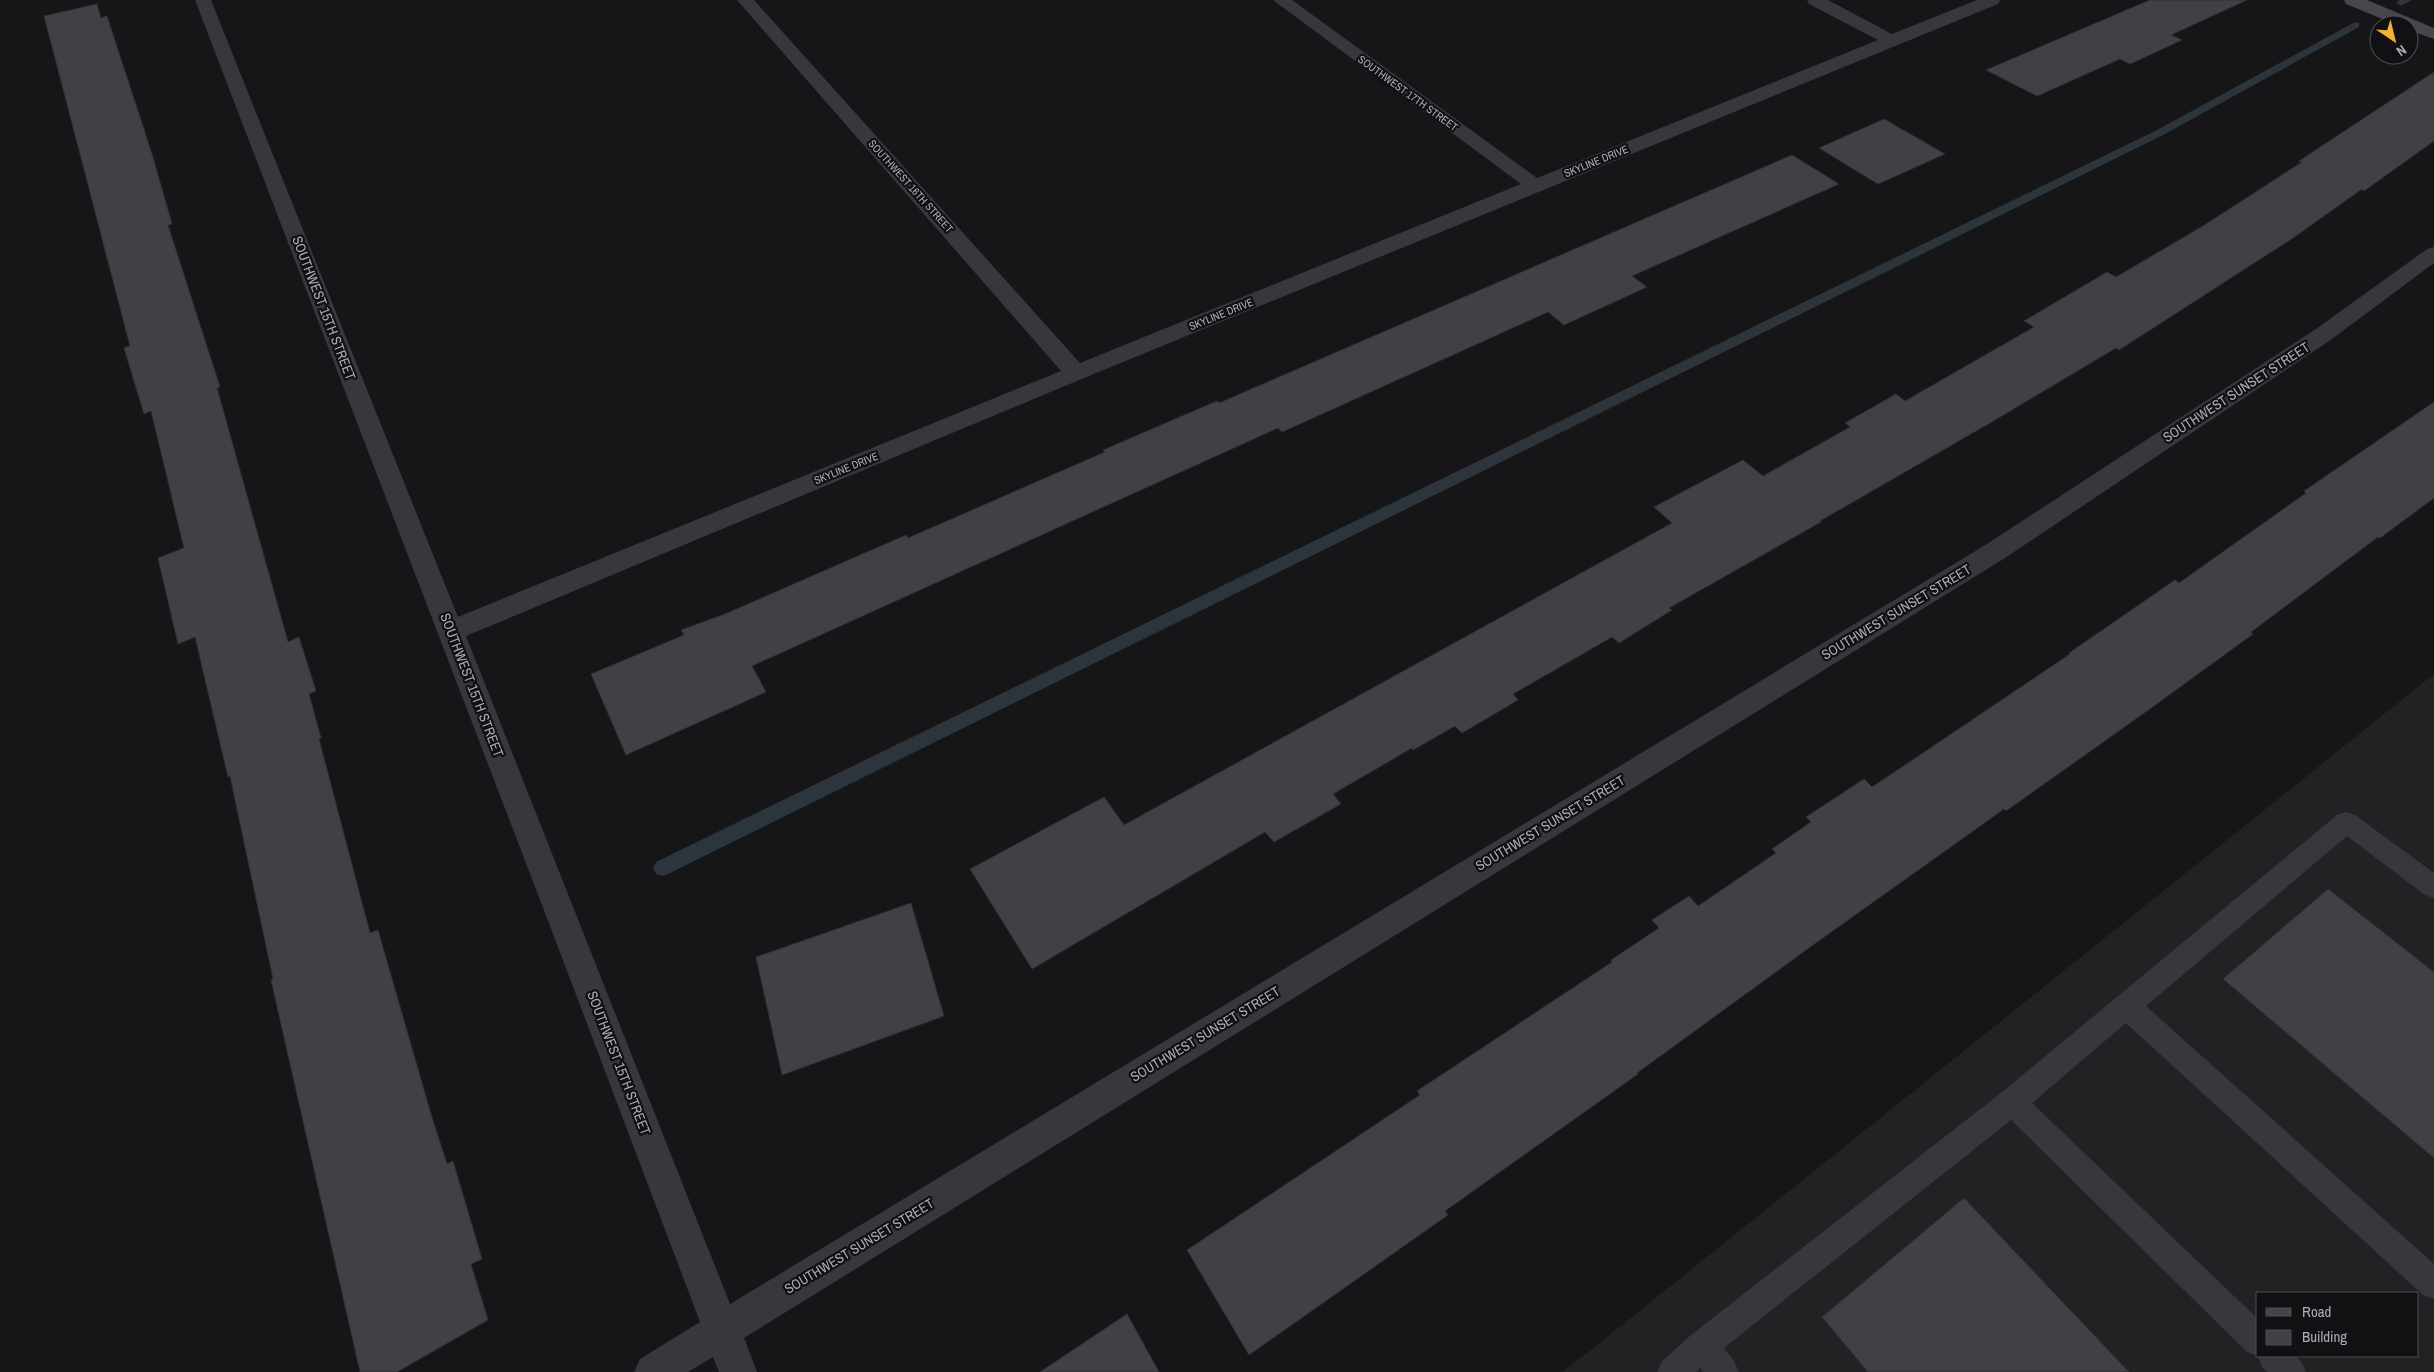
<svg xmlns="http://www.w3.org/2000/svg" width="2434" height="1372" viewBox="0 0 2434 1372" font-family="'Archivo Narrow',sans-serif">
<rect width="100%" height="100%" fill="#161618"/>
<path fill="#222225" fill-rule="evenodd" d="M 2434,674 L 2434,1372 L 1562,1372 L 1587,1353 ZM 2258,1293 L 2418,1293 L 2418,1356 L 2258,1356 Z"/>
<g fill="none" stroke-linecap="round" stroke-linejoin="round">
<g fill="#2c353c" fill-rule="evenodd">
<polygon points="2412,0 2401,6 2396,3 2399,0"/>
<polygon points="2355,22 2359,23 2359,27 2165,134 668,874 662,876 656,874 653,868 656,862 2157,130"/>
</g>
</g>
<g fill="#404145" stroke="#303034">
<polygon points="2150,0 2247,0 2171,35 2182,40 2130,64 2120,59 2037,96 1986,70"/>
<polygon points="97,4 101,18 107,16 152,154 172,224 168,225 220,387 217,388 288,642 299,637 316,691 309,694 321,738 319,739 370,933 378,930 431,1114 447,1164 453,1161 482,1259 471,1264 488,1320 397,1372 360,1372 271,980 273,979 230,776 228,777 195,637 178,644 158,558 184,548 151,411 144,414 124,348 130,346 44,16"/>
<polygon points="2434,72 2434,141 2364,191 2362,189 2293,238 2119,350 2116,348 1990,423 1820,521 1821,522 1669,608 1672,610 1619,643 1612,637 1513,694 1518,700 1462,733 1455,726 1413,750 1412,748 1333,794 1341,804 1274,842 1265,832 1032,969 970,869 1104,797 1124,825 1672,523 1654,507 1743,460 1763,476 1850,427 1845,423 1896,394 1905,401 2034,327 2024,321 2107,272 2116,277 2203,226 2302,162 2299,161"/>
<polygon points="1884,119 1945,154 1878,184 1819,148"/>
<polygon points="1792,155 1839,184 1632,276 1647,287 1564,325 1548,312 1282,432 1278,428 752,666 766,692 626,755 591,674 684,635 681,630 725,614 906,535 908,538 1105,452 1103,450 1217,401 1219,403"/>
<polygon points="2434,402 2434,498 2380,538 2378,537 2251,632 2253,634 2147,711 2006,811 2004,809 1813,945 1637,1073 1638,1074 1445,1211 1448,1215 1249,1355 1187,1250 1420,1095 1417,1091 1612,962 1611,960 1659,928 1652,920 1689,896 1698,906 1776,853 1772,849 1811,822 1806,817 1864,779 1872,787 1908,763 2070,654 2069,653 2175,580 2179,583 2306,493 2304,491"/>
<polygon points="2328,889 2434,972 2434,1158 2223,979"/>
<polygon points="911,903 944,1016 782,1075 756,957"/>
<polygon points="1964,1198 2129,1372 1868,1372 1822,1317"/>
<polygon points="1127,1314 1159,1372 1040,1372"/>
</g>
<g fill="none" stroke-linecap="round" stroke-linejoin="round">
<polygon fill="#37383d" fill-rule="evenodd" points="2346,812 2355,815 2434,873 2434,898 2425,895 2347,836 2146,1006 2434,1264 2434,1299 2423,1295 2126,1023 2032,1103 2258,1319 2258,1356 2295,1356 2301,1361 2306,1372 2267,1372 2262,1367 2258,1356 2247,1352 2011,1120 1724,1348 1734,1361 1739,1372 1703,1372 1700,1368 1696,1372 1657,1372 1662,1361 1691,1335 2002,1092 2337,815"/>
<polygon fill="#37383d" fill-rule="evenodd" points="195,0 211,0 458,617 1061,371 737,0 754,0 1080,363 1521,184 1273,0 1292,0 1537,178 1878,40 1809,4 1807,0 1828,0 1892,34 1977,0 2000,0 1998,4 1084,378 466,636 730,1304 1987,544 2316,329 2427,249 2434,247 2434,263 2332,339 2005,558 744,1338 757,1372 719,1372 713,1357 688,1372 634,1372 640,1359 700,1322 547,918"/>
<polygon fill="#45474d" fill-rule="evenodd" points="2344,0 2367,0 2434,28 2434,39 2409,30 2409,25 2397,25 2346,4"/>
</g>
<g text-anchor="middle" stroke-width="4.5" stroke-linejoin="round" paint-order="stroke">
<g font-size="11" fill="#a8adb8" stroke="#111113">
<text transform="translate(1408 93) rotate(36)" y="4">SOUTHWEST 17TH STREET</text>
<text transform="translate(1596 161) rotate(-22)" y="4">SKYLINE DRIVE</text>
<text transform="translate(911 186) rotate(48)" y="4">SOUTHWEST 16TH STREET</text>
<text transform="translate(1221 314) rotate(-22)" y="4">SKYLINE DRIVE</text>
<text transform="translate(846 468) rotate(-22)" y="4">SKYLINE DRIVE</text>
</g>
<g font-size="14" fill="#a8adb8" stroke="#111113">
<text transform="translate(324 308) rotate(69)" y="5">SOUTHWEST 15TH STREET</text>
<text transform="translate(2236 392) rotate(-33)" y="5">SOUTHWEST SUNSET STREET</text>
<text transform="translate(1896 612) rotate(-31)" y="5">SOUTHWEST SUNSET STREET</text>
<text transform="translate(472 685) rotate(69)" y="5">SOUTHWEST 15TH STREET</text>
<text transform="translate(1550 823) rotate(-31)" y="5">SOUTHWEST SUNSET STREET</text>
<text transform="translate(1205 1034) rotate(-31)" y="5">SOUTHWEST SUNSET STREET</text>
<text transform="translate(619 1063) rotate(69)" y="5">SOUTHWEST 15TH STREET</text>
<text transform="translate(859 1246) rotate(-31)" y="5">SOUTHWEST SUNSET STREET</text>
</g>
</g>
<rect x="2256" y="1292" width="162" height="65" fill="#111113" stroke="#4d4f55"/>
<rect x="2266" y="1308" width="25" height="8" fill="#45474d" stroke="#4d4f55"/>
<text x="2302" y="1317" font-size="15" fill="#a8adb8">Road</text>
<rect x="2266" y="1330" width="25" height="15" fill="#404145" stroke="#4d4f55"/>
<text x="2302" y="1342" font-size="15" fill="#a8adb8">Building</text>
<g transform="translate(2394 40) rotate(145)"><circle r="24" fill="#111113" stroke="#4d4f55"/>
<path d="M0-4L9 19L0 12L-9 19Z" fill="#f2b134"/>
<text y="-8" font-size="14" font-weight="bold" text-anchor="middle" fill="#a8adb8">N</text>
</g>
</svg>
